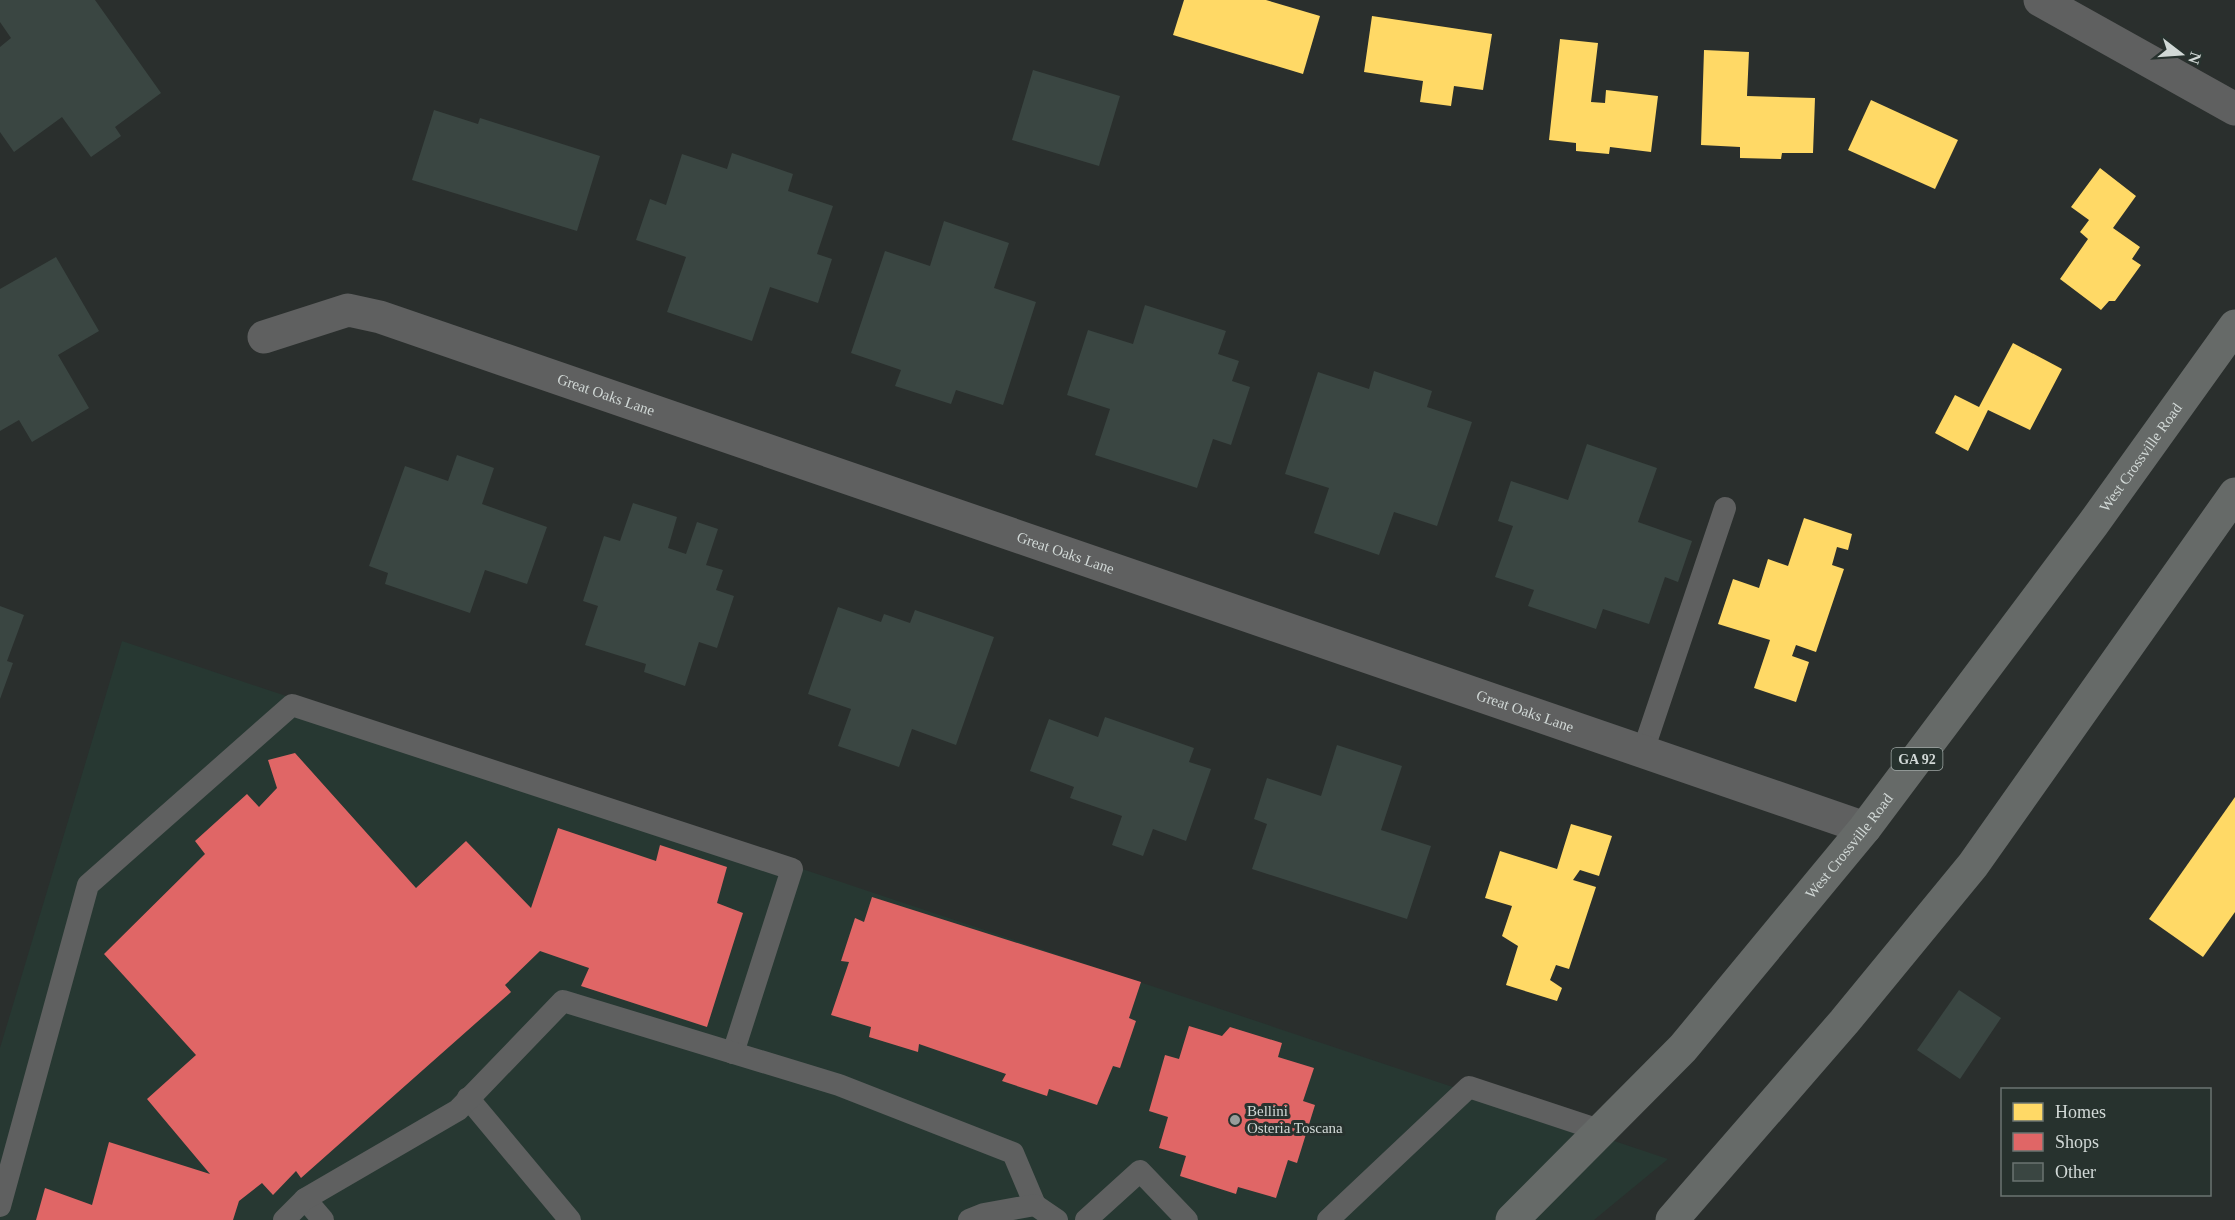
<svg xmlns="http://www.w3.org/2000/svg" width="2235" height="1220" viewBox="0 0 2235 1220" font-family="'Times New Roman',serif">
<rect width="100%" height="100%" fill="#2a2f2d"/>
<polygon fill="#273832" points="122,641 1668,1159 1594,1220 0,1220 0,1048"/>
<g fill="#ffd966">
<polygon points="1184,0 1266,0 1320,16 1303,74 1173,35"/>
<polygon points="1372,16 1492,34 1483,90 1454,86 1451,106 1420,102 1423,81 1364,72"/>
<polygon points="1560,39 1598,43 1591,102 1605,103 1606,90 1658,96 1651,152 1610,147 1609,154 1576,151 1576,143 1549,140"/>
<polygon points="1704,50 1749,52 1747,96 1815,98 1813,153 1782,153 1781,159 1740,158 1740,147 1701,145"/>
<polygon points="1871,100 1958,140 1935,189 1848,150"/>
<polygon points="2100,168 2136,196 2113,228 2140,247 2132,259 2141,265 2115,301 2109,301 2101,310 2060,279 2088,239 2080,232 2089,220 2071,207"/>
<polygon points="2013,343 2062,369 2030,430 1988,410 1968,451 1935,433 1955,395 1979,407"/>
<polygon points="1804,518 1852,534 1848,550 1837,547 1832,565 1844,569 1816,652 1796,645 1792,656 1809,662 1796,702 1754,688 1770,640 1718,624 1733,579 1759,588 1768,559 1788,566"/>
<polygon points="2235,797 2235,912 2203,957 2149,919"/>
<polygon points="1571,824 1612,836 1599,876 1580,870 1573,880 1596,887 1569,969 1556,965 1550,980 1562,988 1557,1001 1506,985 1518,946 1502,936 1512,906 1485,898 1500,851 1557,869"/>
</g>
<g fill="#e06666">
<polygon points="295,753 416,888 466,841 531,908 558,828 656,861 660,845 727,867 717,903 743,913 707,1027 581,986 589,968 540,951 505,985 511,992 301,1178 296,1171 273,1195 262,1183 239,1201 233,1220 36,1220 45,1188 92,1205 109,1142 210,1174 147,1099 196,1055 104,954 205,854 195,841 247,794 259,807 277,788 268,760"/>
<polygon points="872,897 1141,982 1129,1018 1136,1021 1120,1068 1113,1066 1097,1105 1049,1089 1047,1096 1002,1081 1006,1074 919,1044 918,1052 869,1037 871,1027 831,1015 849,962 841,961 855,918 864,922"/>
<polygon points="1189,1026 1222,1036 1230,1027 1282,1043 1278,1057 1314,1068 1303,1101 1315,1105 1297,1163 1288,1160 1276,1198 1238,1187 1236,1194 1180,1176 1186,1156 1159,1148 1168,1117 1149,1111 1165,1055 1179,1059"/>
</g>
<g fill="#3a4642">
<polygon points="0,0 95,0 161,93 115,127 121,136 91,157 62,117 14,152 0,132 0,47 11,38 0,22"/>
<polygon points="1033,70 1120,96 1099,166 1012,140"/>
<polygon points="434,110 478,124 480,118 600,156 577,231 412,180"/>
<polygon points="732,153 793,174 788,191 833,206 817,254 832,259 818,303 770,287 752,341 667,312 686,257 636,240 650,199 666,205 682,154 727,169"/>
<polygon points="944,221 1009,243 994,288 1036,302 1003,405 956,390 951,404 895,386 901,370 851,353 885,251 930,266"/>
<polygon points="56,257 99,331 58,355 89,408 32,442 19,420 0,431 0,289"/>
<polygon points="1145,305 1226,331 1218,354 1239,361 1232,381 1250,387 1231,445 1213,439 1197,488 1095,455 1110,409 1067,395 1088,330 1133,344"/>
<polygon points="1374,371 1432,391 1427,407 1472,422 1437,526 1394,512 1379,555 1314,533 1329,488 1285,474 1318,372 1369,389"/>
<polygon points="1587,444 1657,468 1638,522 1692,541 1678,582 1665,577 1649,624 1603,609 1596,629 1528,606 1534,590 1495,577 1513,526 1498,521 1511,481 1568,500"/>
<polygon points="457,455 494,468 482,504 547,527 527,584 485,570 470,613 385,584 388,573 369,566 405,466 448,481"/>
<polygon points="633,503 677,517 668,548 686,554 697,522 718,529 706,565 723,570 716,590 734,596 717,648 699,642 685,686 644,672 646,664 585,645 598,606 583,601 604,536 620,541"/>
<polygon points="0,606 24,615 7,661 13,663 0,699"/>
<polygon points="838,607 881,622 884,614 910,623 915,610 994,637 956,745 912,729 899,767 838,746 851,709 808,694"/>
<polygon points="1105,717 1194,748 1189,762 1211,769 1186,841 1153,829 1143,856 1112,845 1122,816 1070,798 1074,787 1030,771 1049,719 1098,737"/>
<polygon points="1337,745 1402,766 1381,830 1431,846 1407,919 1252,869 1267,824 1254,819 1267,778 1321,796"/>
<polygon points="1959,990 2001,1018 1960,1079 1917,1050"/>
</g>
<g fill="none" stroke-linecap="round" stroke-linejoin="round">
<g stroke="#5f6060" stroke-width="22">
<polyline points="1643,751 1725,508"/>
<polyline points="468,1098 570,1220"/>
<polyline points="305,1199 323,1220"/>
<polyline points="0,1206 88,885 292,705 792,869 733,1053"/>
<polyline points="284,1220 305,1199 458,1110 563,1001 839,1085 1013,1153 1035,1205"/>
<polyline points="969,1220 984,1214 1035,1205 1057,1220"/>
<polyline points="1086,1220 1140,1171 1187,1220"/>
<polyline points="1328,1220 1469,1087 1602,1131"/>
</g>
<g stroke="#5f6060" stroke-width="33">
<polyline points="2040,0 2235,109"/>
<path id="s1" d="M 264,337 L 348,310 L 380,317 L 1865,828"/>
</g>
<g stroke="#666a68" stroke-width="33">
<path id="s2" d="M 1512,1220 L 1683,1048 L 1865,828 L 2093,524 L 2235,326"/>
<polyline points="1672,1220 1844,1022 1973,865 2235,494"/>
</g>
</g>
<circle fill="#979d9b" stroke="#27322e" stroke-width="2" cx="1235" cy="1120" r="6"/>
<g text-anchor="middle" stroke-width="6" stroke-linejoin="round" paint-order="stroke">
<rect fill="#27322e" stroke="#9ea6a4" stroke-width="1.5" x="1891.5" y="748" width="51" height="22" rx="4.5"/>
<g font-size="14" font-weight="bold" fill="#d1d8d6">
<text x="1917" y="764">GA 92</text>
</g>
<g font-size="15" fill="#d1d8d6" stroke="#27322e">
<text dy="5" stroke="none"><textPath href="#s1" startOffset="360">Great Oaks Lane</textPath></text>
<text dy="5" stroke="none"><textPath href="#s2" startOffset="990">West Crossville Road</textPath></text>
<text dy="5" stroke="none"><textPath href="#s1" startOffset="846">Great Oaks Lane</textPath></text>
<text dy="5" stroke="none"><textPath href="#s1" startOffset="1332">Great Oaks Lane</textPath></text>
<text dy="5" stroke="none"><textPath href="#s2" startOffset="504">West Crossville Road</textPath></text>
</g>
<g font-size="15" fill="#d1d8d6" stroke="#27322e" text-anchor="start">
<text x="1247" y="1116">Bellini<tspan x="1247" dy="17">Osteria Toscana</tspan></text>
</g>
</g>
<rect x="2001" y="1088" width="210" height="108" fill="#27322e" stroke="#6b7471" stroke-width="1.5"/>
<rect x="2013" y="1103" width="30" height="18" fill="#ffd966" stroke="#6b7471" stroke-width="1.5"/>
<text x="2055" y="1118" font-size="18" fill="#d1d8d6">Homes</text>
<rect x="2013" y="1133" width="30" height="18" fill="#e06666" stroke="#6b7471" stroke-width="1.5"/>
<text x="2055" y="1148" font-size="18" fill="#d1d8d6">Shops</text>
<rect x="2013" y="1163" width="30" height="18" fill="#3a4642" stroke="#6b7471" stroke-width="1.5"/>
<text x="2055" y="1178" font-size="18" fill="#d1d8d6">Other</text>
<g transform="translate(2181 54) rotate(107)" stroke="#27322e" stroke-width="4.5" paint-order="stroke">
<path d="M0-4.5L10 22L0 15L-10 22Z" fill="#d1d8d6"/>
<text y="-9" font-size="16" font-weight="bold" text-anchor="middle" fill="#d1d8d6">N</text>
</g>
</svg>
